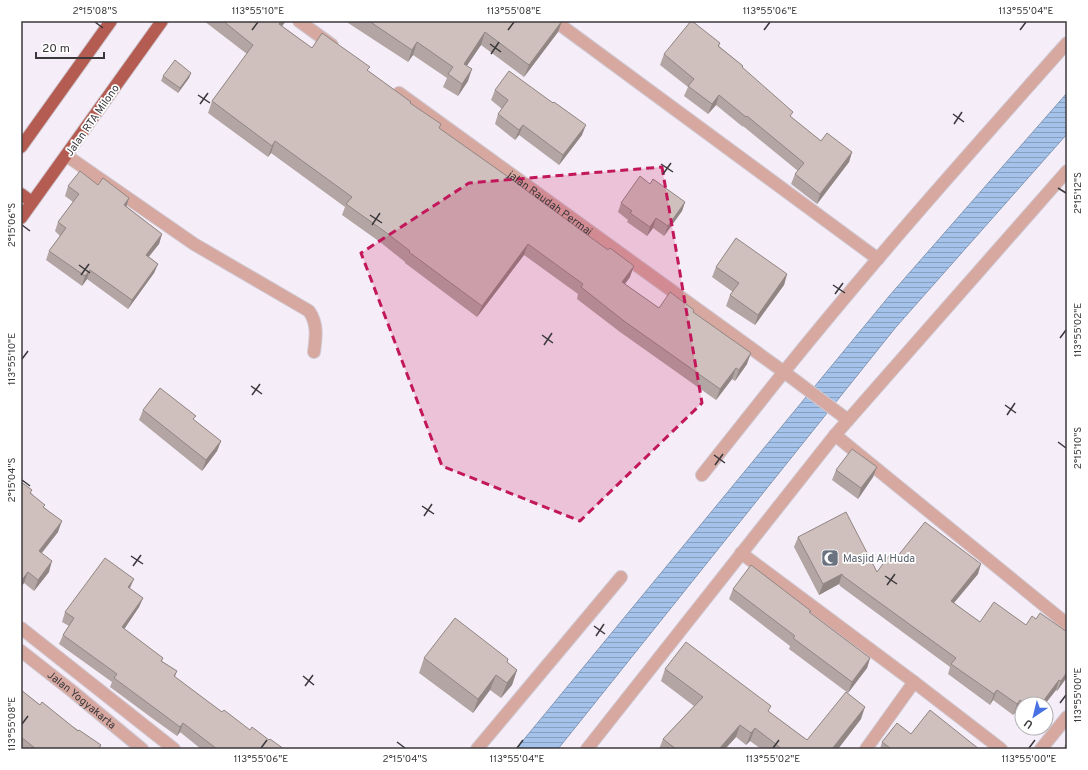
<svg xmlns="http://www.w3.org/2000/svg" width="1088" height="770" viewBox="0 0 1088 770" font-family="Overpass,sans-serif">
<defs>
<pattern id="water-rules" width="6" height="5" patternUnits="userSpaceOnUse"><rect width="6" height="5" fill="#a4c2ea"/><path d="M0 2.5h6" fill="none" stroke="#879fbf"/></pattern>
</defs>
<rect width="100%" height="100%" fill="#f5edf8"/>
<polygon fill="url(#water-rules)" stroke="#8499b6" points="1067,93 1067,134 896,327 558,749 516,749 890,295"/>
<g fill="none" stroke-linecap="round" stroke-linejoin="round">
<defs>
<g id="minor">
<polyline points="299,21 332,45"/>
<polyline points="555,21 878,259"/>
<path id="s1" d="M 399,93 L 784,372 L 848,420"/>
<path d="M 67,156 L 194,244 L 309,311 C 318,324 316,337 314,352"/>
<polyline points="835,435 1067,624"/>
<path d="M 702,475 C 729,441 756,407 783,373 C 874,260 971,151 1067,43"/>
<polyline points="741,553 914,682 1001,749"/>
<polyline points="21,628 174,749"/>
<path id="s2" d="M 21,651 L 72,691 L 142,749"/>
<polyline points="477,749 621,577"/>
<polyline points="587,749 835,435 1067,171"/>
<polyline points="866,749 914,682"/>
<polyline points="1041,749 1067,717"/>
</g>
<g id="trunk">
<polyline points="21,147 111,21"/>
<polyline points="21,194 32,202"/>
<polyline points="21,218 162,21"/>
</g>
</defs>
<use href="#minor" stroke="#d0c9d2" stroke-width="14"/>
<use href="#trunk" stroke="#d0c9d2" stroke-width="14"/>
<use href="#minor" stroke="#d6a8a0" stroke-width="12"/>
<use href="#trunk" stroke="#b45c51" stroke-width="12"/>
</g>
<g fill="#b2a5a3">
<polygon points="204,21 286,21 282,26 312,48 368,71 411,102 411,104 439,129 630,277 625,284 659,308 693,312 747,364 735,381 732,379 716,400 620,332 577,299 578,294 524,255 477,317 405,263 405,262 380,242 342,215 345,207 271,153 268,157 208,113 212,101 247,54"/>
<polygon points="345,21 562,21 558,32 524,77 481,45 467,65 468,81 458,96 443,87 447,78 413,55 408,62"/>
<polygon points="720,43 719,46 743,66 742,67 791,117 821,141 852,152 849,162 817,204 791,184 795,174 798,171 743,126 743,127 716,105 708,114 684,96 688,87 660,65 664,54"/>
<polygon points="191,73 189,78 178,93 161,81 163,76"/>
<polygon points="495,90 582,135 559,165 519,135 515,140 495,124 498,114 502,109 491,100"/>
<polygon points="650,184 685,202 682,211 664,236 653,228 647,236 627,222 628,220 618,212 621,203"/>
<polygon points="68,186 126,206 162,234 159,244 149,257 158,264 154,273 128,309 87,279 82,286 46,260 49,251 60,236 55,231 58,222 73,202 65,196"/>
<polygon points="716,267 787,274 784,285 755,325 726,306 730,295 733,292 712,277"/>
<polygon points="143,410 221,441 217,451 202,471 139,420"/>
<polygon points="877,467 873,477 858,499 832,480 836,470"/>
<polygon points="21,482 44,507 58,532 42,553 49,572 34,591 24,583 21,587"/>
<polygon points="798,537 877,572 897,557 978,574 954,603 980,622 1026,625 1036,619 1067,632 1067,677 1057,691 1056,690 1045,704 1022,704 1022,715 1016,711 1013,715 993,700 990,705 948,674 950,667 840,586 839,584 819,595 794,547"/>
<polygon points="130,588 130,589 143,598 139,607 124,629 163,658 162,661 177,671 175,677 222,712 250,730 269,740 284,749 201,749 180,732 177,736 156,721 110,687 112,682 59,644 63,635 69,626 62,622 65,612"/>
<polygon points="733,589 810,613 870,658 867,668 848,693 789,649 790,646 729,599"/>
<polygon points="424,658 507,662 517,670 512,685 501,698 490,690 473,713 419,673"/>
<polygon points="665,669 769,712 807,740 861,719 838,749 761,749 750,741 746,745 736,737 725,749 659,749 663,739 694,706 661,681"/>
<polygon points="21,690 40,705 101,745 100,749 22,749 21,748"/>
<polygon points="911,734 979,749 880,749 882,742"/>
<polygon points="1067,743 1067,749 1064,749 1065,746"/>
</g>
<g fill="#918684">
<polygon points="281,21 286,21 275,35 279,24"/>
<polygon points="562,21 558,32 524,77 529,65"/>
<polygon points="485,32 481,45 460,76 464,64"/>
<polygon points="417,42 413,55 408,62 412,50"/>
<polygon points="472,69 468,81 458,96 462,84"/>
<polygon points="191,73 189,78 178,93 180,88"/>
<polygon points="719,95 716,105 708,114 712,104"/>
<polygon points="523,125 519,135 515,140 519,130"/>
<polygon points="586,125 582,135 559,165 563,155"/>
<polygon points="275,141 271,153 268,157 272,146"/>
<polygon points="852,152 849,162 817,204 820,194"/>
<polygon points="129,198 126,208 124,205"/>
<polygon points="685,202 682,211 664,236 668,226"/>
<polygon points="656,218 653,228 647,236 650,227"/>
<polygon points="162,234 159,244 142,264 146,255"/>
<polygon points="528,244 524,255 477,317 482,306"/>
<polygon points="158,264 154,273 128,309 132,300"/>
<polygon points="634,266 630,277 618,293 622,282"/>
<polygon points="90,270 87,279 82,286 85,276"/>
<polygon points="787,274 784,285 755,325 758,315"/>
<polygon points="751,353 747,364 735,381 739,370"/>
<polygon points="736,368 732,379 716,400 720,389"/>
<polygon points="221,441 217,451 202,471 206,460"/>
<polygon points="877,467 873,477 858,499 861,488"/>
<polygon points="62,521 58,532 35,561 39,551"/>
<polygon points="52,561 49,572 34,591 38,580"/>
<polygon points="981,564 978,574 947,611 951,601"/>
<polygon points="28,572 24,583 21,587 21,581"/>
<polygon points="842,574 839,584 819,595 823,584"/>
<polygon points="134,579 130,588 124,597 128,587"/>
<polygon points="143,598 139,607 119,637 122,627"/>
<polygon points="870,658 867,668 848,693 852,682"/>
<polygon points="517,670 512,685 501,698 507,683"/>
<polygon points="1067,672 1067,677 1057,691 1061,681"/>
<polygon points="496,675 490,690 473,713 478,699"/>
<polygon points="1059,680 1056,690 1045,704 1041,704"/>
<polygon points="997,690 993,700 990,705 994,694"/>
<polygon points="1020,700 1016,711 1013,715 1017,704"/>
<polygon points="865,707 861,719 838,749 832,749"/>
<polygon points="183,723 180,732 177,736 180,727"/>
<polygon points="740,725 736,737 725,749 719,749"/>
<polygon points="755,728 750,741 746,745 751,733"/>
</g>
<g fill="#cfc0bd" stroke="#918684">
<polygon points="223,21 281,21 279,24 312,48 322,33 370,67 367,70 411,102 410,103 441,124 439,128 504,174 608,250 610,248 634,266 622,282 659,308 670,292 694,310 693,312 751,353 739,370 736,368 720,389 624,321 581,287 583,284 528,244 482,306 409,252 410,251 384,231 346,204 352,197 275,141 272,146 212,101 253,45"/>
<polygon points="369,21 562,21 529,65 485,32 464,64 472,69 462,84 448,74 453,67 417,42 412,50"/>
<polygon points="691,21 692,21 720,43 718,46 743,66 742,67 793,112 790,116 821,141 827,133 852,152 820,194 795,174 804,163 747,116 746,117 719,95 712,104 688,86 694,79 664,54"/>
<polygon points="175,60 191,73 180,88 163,76"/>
<polygon points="509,71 553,103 554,102 586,125 563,155 523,125 519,130 498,114 508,100 495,90"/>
<polygon points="80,171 98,185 103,178 129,198 124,205 162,234 146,255 158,264 132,300 90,270 85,276 49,251 66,228 58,222 79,194 68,186"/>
<polygon points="640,176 650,184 653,179 685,202 668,226 656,218 650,227 630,213 632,211 621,203"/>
<polygon points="736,238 787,274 758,315 730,295 739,283 716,267"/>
<polygon points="160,388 196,416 193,419 221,441 206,460 143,410"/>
<polygon points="852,449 877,467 861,488 836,470"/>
<polygon points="21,482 32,490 30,493 45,505 43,507 62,521 39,551 52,561 38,580 28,572 21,581"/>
<polygon points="846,512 877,572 891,553 897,557 925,522 981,564 951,601 980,622 994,602 1026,625 1032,616 1036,619 1040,613 1067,632 1067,672 1061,681 1059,680 1041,704 1025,704 1020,700 1017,704 997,690 994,694 951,664 956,658 843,576 842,574 823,584 798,537"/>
<polygon points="105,558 134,579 128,587 143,598 122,627 163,658 161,661 177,671 174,676 222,712 224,710 250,730 252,727 269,740 270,739 284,749 217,749 183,723 180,727 160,712 114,678 117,674 63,635 74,618 65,612"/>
<polygon points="751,565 811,611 809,612 870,658 852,682 793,638 795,636 733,589"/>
<polygon points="455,618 508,659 507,662 517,670 507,683 496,675 478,699 424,658"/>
<polygon points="686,642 771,706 768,711 807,740 846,692 865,707 832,749 782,749 755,728 751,733 740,725 719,749 676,749 663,739 703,697 665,669"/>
<polygon points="21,690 40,705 42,702 78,731 79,730 101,745 98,749 36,749 21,737"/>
<polygon points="930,710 979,749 890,749 890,748 882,742 897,723 911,734"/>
<polygon points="1067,743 1067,748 1065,746"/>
</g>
<path fill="#c2185b" fill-opacity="0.2" stroke="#c2185b" stroke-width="3" stroke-dasharray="8 5" stroke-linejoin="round" d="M 662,167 L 702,403 L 580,521 L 442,466 L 361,253 L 469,183 Z"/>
<path fill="none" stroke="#3b383c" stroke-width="1.5" d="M 95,22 L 103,28M 252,30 L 258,22M 508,30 L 514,22M 764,30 L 770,22M 1020,30 L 1026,22M 490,44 L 501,52M 491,54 L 499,42M 198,95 L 210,103M 200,104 L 208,93M 953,114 L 964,122M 954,124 L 962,112M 661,164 L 673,172M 663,174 L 671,163M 1058,188 L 1066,193M 370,215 L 382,223M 22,225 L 30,231M 372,225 L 380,213M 79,265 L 90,273M 81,275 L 89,264M 833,285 L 845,293M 835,294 L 843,283M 542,335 L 553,343M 1060,338 L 1066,330M 544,345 L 552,333M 22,359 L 28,351M 251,386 L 262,394M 252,395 L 260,384M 1005,405 L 1016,413M 1007,415 L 1015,403M 1058,442 L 1066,448M 714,455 L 725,463M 715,465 L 723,454M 22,480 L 30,486M 422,506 L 434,514M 424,516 L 432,504M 131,556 L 143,564M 133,566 L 141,555M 885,576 L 897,584M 887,585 L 895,574M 594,626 L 605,634M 596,636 L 604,624M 303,676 L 314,685M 305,686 L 313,675M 1060,703 L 1066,695M 22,724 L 28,716M 397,742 L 405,748M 261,748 L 267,740M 517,748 L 523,740M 773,748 L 779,740M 1029,748 L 1035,740"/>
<defs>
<symbol id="mosque-square" viewBox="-11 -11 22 22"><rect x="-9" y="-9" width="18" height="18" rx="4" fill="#6b7280" stroke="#fff"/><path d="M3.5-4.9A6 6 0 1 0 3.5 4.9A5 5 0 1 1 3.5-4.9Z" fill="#fff"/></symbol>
</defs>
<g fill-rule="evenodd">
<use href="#mosque-square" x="820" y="548" width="20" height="20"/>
</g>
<g text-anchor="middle" stroke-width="3.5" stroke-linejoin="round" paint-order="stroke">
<g font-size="11" fill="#3b383c" stroke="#fff">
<text transform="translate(92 120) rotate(-55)" y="4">Jalan RTA Milono</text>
<text dy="4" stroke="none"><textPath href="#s1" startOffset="187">jalan Raudah Permai</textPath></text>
<text dy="4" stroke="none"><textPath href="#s2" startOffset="78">Jalan Yogyakarta</textPath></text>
</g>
<g font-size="11" fill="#5b616d" stroke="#fff" text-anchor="start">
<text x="843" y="562">Masjid Al Huda</text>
</g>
</g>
<rect width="1088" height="770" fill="none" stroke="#ffffff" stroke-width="44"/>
<g transform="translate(1034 716) rotate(215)"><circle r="19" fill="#ffffff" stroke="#b1afb1"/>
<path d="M0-3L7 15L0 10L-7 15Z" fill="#4770e3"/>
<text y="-6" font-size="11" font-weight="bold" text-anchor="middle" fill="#3b383c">U</text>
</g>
<path d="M36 52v6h68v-6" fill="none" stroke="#3b383c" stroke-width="2"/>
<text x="42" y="52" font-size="12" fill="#3b383c" stroke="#ffffff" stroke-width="3" paint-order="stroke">20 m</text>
<rect x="22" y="22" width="1044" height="726" fill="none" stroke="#3b383c" stroke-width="1.5"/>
<g font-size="10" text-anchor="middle" fill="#3b383c">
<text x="95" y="14">2°15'08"S</text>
<text x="258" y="14">113°55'10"E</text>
<text x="514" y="14">113°55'08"E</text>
<text x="770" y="14">113°55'06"E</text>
<text x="1026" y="14">113°55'04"E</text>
<text transform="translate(1077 193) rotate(-90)" y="4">2°15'12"S</text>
<text transform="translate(11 225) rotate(-90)" y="4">2°15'06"S</text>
<text transform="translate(1077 330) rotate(-90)" y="4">113°55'02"E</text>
<text transform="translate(11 359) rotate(-90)" y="4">113°55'10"E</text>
<text transform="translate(1077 448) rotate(-90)" y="4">2°15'10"S</text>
<text transform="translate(11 480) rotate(-90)" y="4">2°15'04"S</text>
<text transform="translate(1077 695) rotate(-90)" y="4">113°55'00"E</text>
<text transform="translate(11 724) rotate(-90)" y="4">113°55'08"E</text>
<text x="261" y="762">113°55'06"E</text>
<text x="405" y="762">2°15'04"S</text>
<text x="517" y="762">113°55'04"E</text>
<text x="773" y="762">113°55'02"E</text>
<text x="1029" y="762">113°55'00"E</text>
</g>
</svg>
